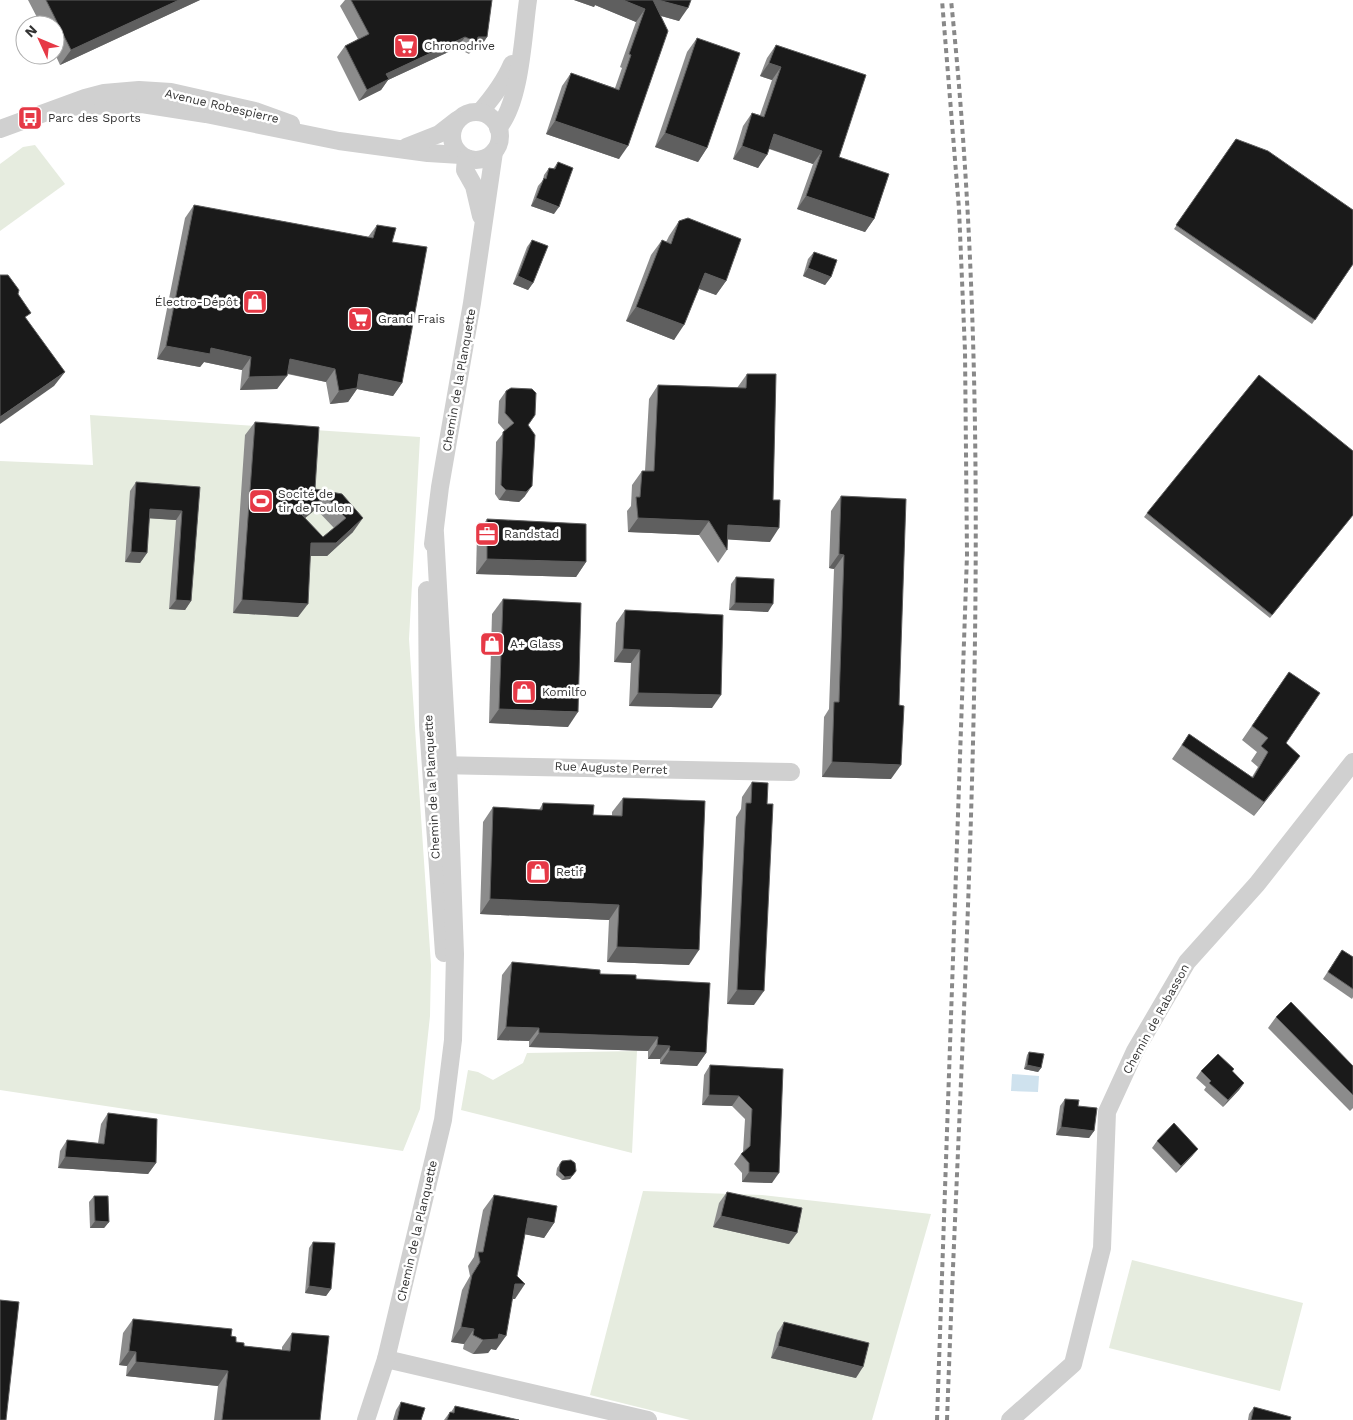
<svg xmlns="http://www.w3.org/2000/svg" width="1353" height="1420" viewBox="0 0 1353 1420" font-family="'Work Sans',sans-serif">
<rect width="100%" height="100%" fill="#fff"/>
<g fill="#e6ecdf">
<polygon points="35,145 65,184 0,231 0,164 23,147"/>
<polygon points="90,415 420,437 409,639 431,965 430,1016 420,1109 403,1151 0,1090 0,461 93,465"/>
<polygon points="637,1051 632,1153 461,1110 468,1070 478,1072 493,1080 523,1063 527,1053"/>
<polygon points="643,1191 762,1195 931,1214 872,1420 690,1420 590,1395"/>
<polygon points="1132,1260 1303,1303 1280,1391 1109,1348"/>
</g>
<polygon fill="#cfe2ee" points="1012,1074 1039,1076 1038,1092 1011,1091"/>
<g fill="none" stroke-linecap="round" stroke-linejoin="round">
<g stroke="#d0d0d0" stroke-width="18">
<polyline points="65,107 142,104 206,114 339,141 428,153 461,155"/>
<path d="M 480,112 C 493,97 504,83 512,64"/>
<circle cx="476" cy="136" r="24"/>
<path d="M 498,128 C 521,102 523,34 528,0"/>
<polyline points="0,129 85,98 104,93 139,90 171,92 255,111 291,124"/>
<polyline points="406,147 439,134 457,120"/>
<polyline points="466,158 465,170 474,186 481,216"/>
<polyline points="433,544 440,487 472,303 494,152"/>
<polyline points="427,590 428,725 444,953"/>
<polyline points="437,765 791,772"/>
<polyline points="386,1359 648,1420"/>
<polyline points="366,1420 386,1359 443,1120 453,1040 455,954 448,764 435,533"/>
<polyline points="1010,1420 1073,1364 1102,1248 1107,1112 1135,1051 1187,962 1257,884 1353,762"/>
</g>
<g stroke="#888" stroke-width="4" stroke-dasharray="5 4" stroke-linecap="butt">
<polyline points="937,1420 967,555 965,351 959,209 942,0"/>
<path d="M 947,1420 C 964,948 1000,471 951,0"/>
</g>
</g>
<g fill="#8c8c8c" fill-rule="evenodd">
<polygon points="28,0 200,0 60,65 55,54 55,25 41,25"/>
<polygon points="345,0 492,0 487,37 479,49 473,49 469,54 457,48 388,80 381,90 359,101 337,57 345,46 358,39 340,6"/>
<polygon points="574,0 691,0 679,21 661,16 619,159 546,134 562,86 571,73 615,88 622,68 620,67 636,22 595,5 594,7"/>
<polygon points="697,38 707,148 698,162 655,147 687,52"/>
<polygon points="776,45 839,157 874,219 865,232 797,209 813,164 769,149 758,168 733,159 743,126 752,113 760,115 772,80 760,76 767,58"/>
<polygon points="1236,139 1353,264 1312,324 1174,229"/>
<polygon points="558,162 554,214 531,206 538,186 543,180 544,175 549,168 553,169"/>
<polygon points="194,205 368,237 377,225 392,242 402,383 393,396 357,389 348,402 330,404 326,382 287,374 277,389 240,390 242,370 204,362 200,367 157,359 185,218"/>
<polygon points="679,221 726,281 716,295 699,289 674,340 626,321 651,255 662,240 666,242 669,236"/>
<polygon points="532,240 533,283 528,290 513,284 527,247"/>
<polygon points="814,252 831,277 825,285 803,276 808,259"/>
<polygon points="747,374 770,542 728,539 727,550 718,563 699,535 628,532 627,511 631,506 632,485 642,471 645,471 649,399 658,385 737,388"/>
<polygon points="506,391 528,425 525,496 519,502 499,500 495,494 496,442 505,431 498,423 499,401"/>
<path d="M 255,422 L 315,489 L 342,494 L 353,532 L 327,556 L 310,556 L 298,617 L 233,613 L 245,435 ZM 316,509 L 334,528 L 323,537 L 305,518 Z"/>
<polygon points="136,482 200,487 191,601 185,610 169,609 176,520 149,518 147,553 140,563 125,562 130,491"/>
<polygon points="841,496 891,779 822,777 824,717 829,709 834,569 829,568 831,511"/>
<polygon points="1147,513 1353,515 1270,618 1144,517"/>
<polygon points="487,519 586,562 576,577 476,574 477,534"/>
<polygon points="736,577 768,612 729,610 731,584"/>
<polygon points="503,599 568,727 489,723 492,614"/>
<polygon points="625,610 712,708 629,706 631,663 614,662 616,623"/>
<polygon points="1289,672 1286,743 1289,771 1254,816 1172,759 1189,734 1252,777 1258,767 1251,761 1257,752 1242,740"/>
<polygon points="752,782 767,804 754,1005 727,1004 736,817 741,809 742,797"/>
<polygon points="623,798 689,965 607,962 609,920 480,914 483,822 493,807 539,810 543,803 593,815 612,816 612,812"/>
<polygon points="1342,950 1353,957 1353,997 1352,999 1323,979"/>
<polygon points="512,962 636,979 706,1053 697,1066 660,1064 660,1059 648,1059 648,1051 529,1047 529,1041 497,1040 502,975"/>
<polygon points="1276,1017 1353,1066 1353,1108 1350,1111 1268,1028"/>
<polygon points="1029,1052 1041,1068 1038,1072 1024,1069 1027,1055"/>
<polygon points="710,1065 783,1069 772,1183 742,1182 742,1173 734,1164 741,1154 743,1152 745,1119 732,1106 702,1105 704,1075"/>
<polygon points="1234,1069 1233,1071 1244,1083 1239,1090 1223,1107 1204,1090 1206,1087 1196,1078 1201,1071"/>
<polygon points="1065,1099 1078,1106 1094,1131 1089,1138 1056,1135 1060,1106"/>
<polygon points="108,1113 156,1163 148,1174 58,1168 60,1151 67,1140 98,1143 101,1124"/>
<polygon points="1157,1141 1198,1149 1192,1156 1176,1173 1152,1148"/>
<polygon points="560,1164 576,1171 570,1179 562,1180 556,1175 557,1168"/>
<polygon points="727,1192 789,1244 713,1227 719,1203"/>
<polygon points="494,1195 554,1223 544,1238 525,1234 517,1276 515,1299 512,1299 496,1350 491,1349 488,1353 473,1354 463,1349 464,1344 451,1342 462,1290 470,1276 468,1266 474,1257 483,1210"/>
<polygon points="94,1196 109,1222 104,1228 90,1228 89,1202"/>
<polygon points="313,1242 331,1289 326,1296 305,1293 309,1248"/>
<polygon points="133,1319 231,1336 236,1342 244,1346 282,1350 282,1347 292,1333 320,1420 214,1420 218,1386 126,1376 127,1366 119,1365 123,1333"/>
<polygon points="784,1322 856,1378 771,1358 777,1333"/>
<polygon points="401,1402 421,1420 393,1420 396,1410"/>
<polygon points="455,1406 519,1420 444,1420 450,1412 451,1412"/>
<polygon points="1254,1407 1290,1420 1248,1420 1249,1414"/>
</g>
<g fill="#5f5f5f">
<polygon points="179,0 200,0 60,65 71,50"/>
<polygon points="574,0 623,0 645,9 636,22 595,5 594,7"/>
<polygon points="652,0 658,0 688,8 679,21 644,11"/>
<polygon points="465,37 457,48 388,80 381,90 359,101 367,90 386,74"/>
<polygon points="478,37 487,37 479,49 473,49 477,42"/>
<polygon points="769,63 781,67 772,80 760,76"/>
<polygon points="555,121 628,146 619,159 546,134"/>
<polygon points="665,133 707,148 698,162 655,147"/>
<polygon points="774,134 822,151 813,164 765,147"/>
<polygon points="742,146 767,155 758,168 733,159"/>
<polygon points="806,196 874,219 865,232 797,209"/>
<polygon points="536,198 559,207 554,214 531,206"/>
<polygon points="808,268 831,277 825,285 803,276"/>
<polygon points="705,273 726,281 716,295 695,287"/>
<polygon points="518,276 533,283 528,290 513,284"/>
<polygon points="636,307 684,325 674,340 626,321"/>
<polygon points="166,346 211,348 251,357 242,370 204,362 200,367 157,359"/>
<polygon points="290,359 335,369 326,382 281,372"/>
<polygon points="65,372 54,386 0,424 0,417"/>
<polygon points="359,374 402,383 393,396 357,389 348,402 330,404 339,391"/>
<polygon points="287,376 277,389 240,390 249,377"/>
<polygon points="532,486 525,496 519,502 499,500 506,490"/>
<polygon points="325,496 316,509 293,528 302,515"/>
<polygon points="150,509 182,511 176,520 144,518"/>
<polygon points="363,518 353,532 327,556 302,556 311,543"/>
<polygon points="638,518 709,521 699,535 628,532"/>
<polygon points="728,525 779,528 770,542 720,539"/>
<polygon points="131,552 147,553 140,563 125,562"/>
<polygon points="839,554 844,555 834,569 829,568"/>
<polygon points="487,559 586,562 576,577 476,574"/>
<polygon points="176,600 191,601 185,610 169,609"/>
<polygon points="242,600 308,604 298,617 233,613"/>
<polygon points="735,603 773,604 768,612 729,610"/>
<polygon points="623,649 640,650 631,663 614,662"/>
<polygon points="638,693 721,695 712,708 629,706"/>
<polygon points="499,709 578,712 568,727 489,723"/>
<polygon points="1300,756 1289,771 1254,816 1264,802"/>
<polygon points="832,762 901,765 891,779 822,777"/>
<polygon points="490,899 619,905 609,920 480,914"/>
<polygon points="617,947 699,950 689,965 607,962"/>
<polygon points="737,990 764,991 754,1005 727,1004"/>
<polygon points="506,1027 539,1028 529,1041 497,1040"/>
<polygon points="539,1033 658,1037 648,1051 529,1047"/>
<polygon points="657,1045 670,1046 660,1059 648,1059"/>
<polygon points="669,1051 706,1053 697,1066 660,1064"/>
<polygon points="1027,1065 1041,1068 1038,1072 1024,1069"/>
<polygon points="1244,1083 1239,1090 1223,1107 1228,1100"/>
<polygon points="709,1095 739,1096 732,1106 702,1105"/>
<polygon points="1061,1127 1094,1131 1089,1138 1056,1135"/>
<polygon points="1198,1149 1192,1156 1176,1173 1181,1166"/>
<polygon points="65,1157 156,1163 148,1174 58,1168"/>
<polygon points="749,1172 779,1173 772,1183 742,1182"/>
<polygon points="572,1176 570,1179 562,1180 565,1177"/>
<polygon points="721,1216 797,1233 789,1244 713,1227"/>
<polygon points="528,1218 554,1223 544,1238 518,1233"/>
<polygon points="95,1221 109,1222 104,1228 90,1228"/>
<polygon points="515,1284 525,1284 515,1299 505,1299"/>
<polygon points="309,1286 331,1289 326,1296 305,1293"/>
<polygon points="461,1327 474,1329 464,1344 451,1342"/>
<polygon points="499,1334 506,1336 496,1350 491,1349 488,1353 473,1354 483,1340"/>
<polygon points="778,1346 863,1367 856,1378 771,1358"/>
<polygon points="129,1351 136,1352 127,1366 119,1365"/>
<polygon points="136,1362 228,1371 218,1386 126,1376"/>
</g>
<g fill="#1a1a1a" stroke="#5f5f5f" fill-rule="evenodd">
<polygon points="46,0 179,0 71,50"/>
<polygon points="351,0 492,0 487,37 478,37 477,42 465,37 386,74 389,79 367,90 345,46 369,34"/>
<polygon points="623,0 653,0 668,31 628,146 555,121 571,73 619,90 631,55 629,54 645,9"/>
<polygon points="658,0 691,0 688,8"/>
<polygon points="697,38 740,53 707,148 665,133"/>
<polygon points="776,45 866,75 839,157 889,174 874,219 806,196 822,151 774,134 767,155 742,146 752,113 764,117 781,67 769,63"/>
<polygon points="1236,139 1268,151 1353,210 1353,264 1315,320 1176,225"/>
<polygon points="558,162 573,168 559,207 536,198 544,178 546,179 549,168 555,169"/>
<polygon points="194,205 373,238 377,225 396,228 392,242 427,247 402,383 359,374 357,388 339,391 335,369 290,359 287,376 249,377 251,357 211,348 210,354 166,346"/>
<polygon points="688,218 741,239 726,281 705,273 684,325 636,307 662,240 671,244 679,221"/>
<polygon points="532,240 548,246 533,283 518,276"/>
<polygon points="814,252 837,260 831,277 808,268"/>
<polygon points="0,275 8,275 19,290 18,294 31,313 25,317 65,372 0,417"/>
<polygon points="747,374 776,374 773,500 780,500 779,528 728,525 727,550 709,521 638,518 636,497 640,497 642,471 654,471 658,385 746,388"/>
<polygon points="1259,375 1353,451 1353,515 1272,615 1147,513"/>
<polygon points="511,388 532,389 536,393 535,415 528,425 535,435 532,486 526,492 506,490 501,485 503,432 514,423 505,413 506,391"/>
<path d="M 255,422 L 319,427 L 315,489 L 342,494 L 363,518 L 336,543 L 311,543 L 308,604 L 242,600 ZM 325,496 L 346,518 L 323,537 L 302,515 Z"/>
<polygon points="136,482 200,487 191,601 176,600 182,511 150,509 147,553 131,552"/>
<polygon points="841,496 906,499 899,705 904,706 901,765 832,762 834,702 839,702 844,555 839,554"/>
<polygon points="487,519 586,524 586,562 487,559"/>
<polygon points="736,577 774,579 773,604 735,603"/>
<polygon points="503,599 581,603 578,712 499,709"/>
<polygon points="625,610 723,615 721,695 638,693 640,650 623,649"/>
<polygon points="1289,672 1320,693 1286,743 1300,756 1264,802 1182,745 1189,734 1253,778 1268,752 1261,746 1268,738 1252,726"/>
<polygon points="752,782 768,783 767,804 773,804 764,991 737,990 746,803 751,803"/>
<polygon points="623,798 705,801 699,950 617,947 619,905 490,899 493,807 542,810 543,803 594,805 593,815 622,816"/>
<polygon points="1342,950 1353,957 1353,989 1328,972"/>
<polygon points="512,962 600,970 600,974 636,975 636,979 710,983 706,1053 669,1051 670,1046 657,1045 658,1037 539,1033 539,1028 506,1027"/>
<polygon points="1291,1002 1353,1066 1353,1095 1276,1017"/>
<polygon points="1029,1052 1044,1054 1041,1068 1027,1065"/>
<polygon points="1218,1054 1234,1069 1232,1071 1244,1083 1228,1100 1209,1083 1211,1081 1201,1071"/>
<polygon points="710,1065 783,1069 779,1173 749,1172 749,1163 741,1154 750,1146 752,1109 739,1096 709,1095"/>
<polygon points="1065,1099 1079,1100 1078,1106 1097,1108 1094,1131 1061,1127"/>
<polygon points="108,1113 157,1119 156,1163 65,1157 67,1140 104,1144"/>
<polygon points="1174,1123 1198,1149 1181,1166 1157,1141"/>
<polygon points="571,1160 575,1163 576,1171 572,1176 565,1177 559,1171 560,1164 562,1161"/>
<polygon points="727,1192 802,1208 797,1233 721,1216"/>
<polygon points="494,1195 557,1206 554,1223 528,1218 517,1276 525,1284 515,1284 506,1336 499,1334 498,1339 483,1340 473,1335 474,1329 461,1327 472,1275 480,1262 478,1252 483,1252"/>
<polygon points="94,1196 108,1196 109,1222 95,1221"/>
<polygon points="313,1242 335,1243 331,1289 309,1286"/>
<polygon points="0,1300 19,1302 6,1420 0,1420"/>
<polygon points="133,1319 232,1329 231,1336 236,1337 236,1342 244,1343 244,1346 290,1351 292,1333 329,1336 320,1420 222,1420 228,1371 136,1362 136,1352 129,1351"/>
<polygon points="784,1322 869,1343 863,1367 778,1346"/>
<polygon points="401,1402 425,1408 421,1420 397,1420"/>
<polygon points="455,1406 519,1420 447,1420 450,1412 454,1413"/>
<polygon points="1254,1407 1291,1417 1290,1420 1251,1420"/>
</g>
<defs>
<symbol id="supermarket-square" viewBox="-11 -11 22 22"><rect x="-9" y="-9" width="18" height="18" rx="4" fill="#e63946" stroke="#fff"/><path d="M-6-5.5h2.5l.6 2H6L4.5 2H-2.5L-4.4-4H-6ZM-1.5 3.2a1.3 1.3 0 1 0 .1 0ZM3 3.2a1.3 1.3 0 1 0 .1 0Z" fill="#fff"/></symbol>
<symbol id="bus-square" viewBox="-11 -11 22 22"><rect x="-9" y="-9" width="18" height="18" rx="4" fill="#e63946" stroke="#fff"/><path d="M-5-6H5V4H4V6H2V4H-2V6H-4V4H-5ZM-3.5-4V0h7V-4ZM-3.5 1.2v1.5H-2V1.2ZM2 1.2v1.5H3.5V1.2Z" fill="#fff"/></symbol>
<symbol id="shop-square" viewBox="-11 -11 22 22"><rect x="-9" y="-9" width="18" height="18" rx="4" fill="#e63946" stroke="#fff"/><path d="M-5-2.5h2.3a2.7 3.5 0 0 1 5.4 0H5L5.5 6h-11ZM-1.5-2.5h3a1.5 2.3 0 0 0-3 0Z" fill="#fff"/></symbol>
<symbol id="stadium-square" viewBox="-11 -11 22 22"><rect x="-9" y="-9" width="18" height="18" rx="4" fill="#e63946" stroke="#fff"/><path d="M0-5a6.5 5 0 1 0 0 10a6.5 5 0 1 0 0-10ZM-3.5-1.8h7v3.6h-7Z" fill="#fff"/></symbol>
<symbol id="office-square" viewBox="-11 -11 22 22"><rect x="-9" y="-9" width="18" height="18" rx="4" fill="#e63946" stroke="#fff"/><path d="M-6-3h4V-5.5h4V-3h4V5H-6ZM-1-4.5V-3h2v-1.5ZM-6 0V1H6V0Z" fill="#fff"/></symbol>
</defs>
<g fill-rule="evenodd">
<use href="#supermarket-square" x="392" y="32" width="28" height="28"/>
<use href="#bus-square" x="16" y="104" width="28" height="28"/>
<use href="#shop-square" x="241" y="288" width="28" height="28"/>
<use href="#supermarket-square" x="346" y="305" width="28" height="28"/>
<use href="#stadium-square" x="247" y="487" width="28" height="28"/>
<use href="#office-square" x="473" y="520" width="28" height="28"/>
<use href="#shop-square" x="478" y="630" width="28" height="28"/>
<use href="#shop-square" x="510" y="678" width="28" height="28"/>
<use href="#shop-square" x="524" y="858" width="28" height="28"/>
</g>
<g text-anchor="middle" stroke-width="5" stroke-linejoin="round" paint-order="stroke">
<g font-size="12" fill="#333" stroke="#fff" text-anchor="start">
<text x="424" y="50">Chronodrive</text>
<text x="48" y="122">Parc des Sports</text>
<text x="238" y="306" text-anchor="end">Électro-Dépôt</text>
<text x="378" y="323">Grand Frais</text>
<text x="278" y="498">Socité de<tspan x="278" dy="14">tir de Toulon</tspan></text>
<text x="504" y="538">Randstad</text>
<text x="510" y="648">A+ Glass</text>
<text x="542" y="696">Komilfo</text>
<text x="556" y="876">Retif</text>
</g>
<g font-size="12" fill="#333" stroke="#fff">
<text transform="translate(222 106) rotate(13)" y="4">Avenue Robespierre</text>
<text transform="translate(459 380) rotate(-80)" y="4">Chemin de la Planquette</text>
<text transform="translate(611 768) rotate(2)" y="4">Rue Auguste Perret</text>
<text transform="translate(432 787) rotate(-93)" y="4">Chemin de la Planquette</text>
<text transform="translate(1156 1019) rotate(-61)" y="4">Chemin de Rabasson</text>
<text transform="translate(417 1231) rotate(-77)" y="4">Chemin de la Planquette</text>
</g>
</g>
<g transform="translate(40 40) rotate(314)"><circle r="24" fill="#ffffff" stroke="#adadad"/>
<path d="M0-4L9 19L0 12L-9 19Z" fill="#e63946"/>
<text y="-8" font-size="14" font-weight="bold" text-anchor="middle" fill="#333333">N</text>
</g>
</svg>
